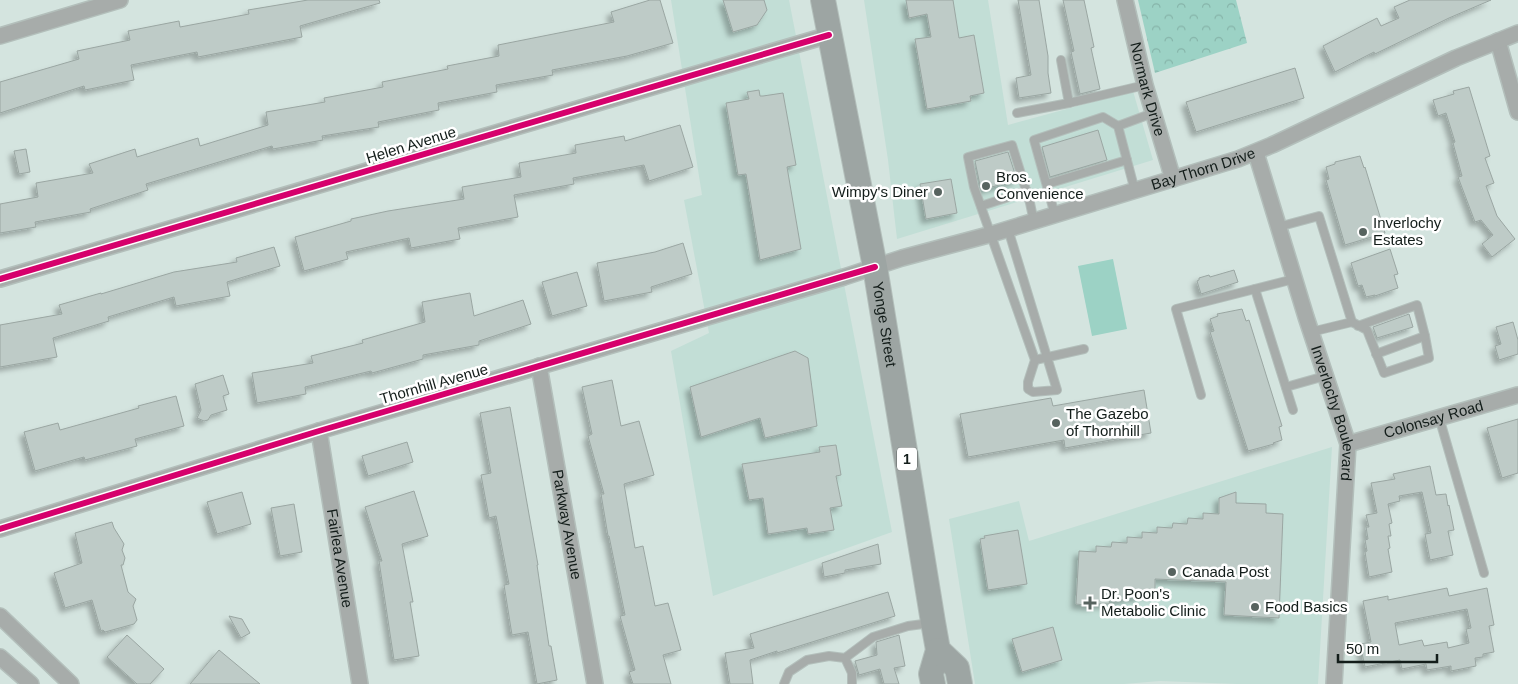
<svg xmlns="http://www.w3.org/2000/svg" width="1518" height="684" viewBox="0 0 1518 684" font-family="Helvetica,sans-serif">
<defs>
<pattern id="park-crowns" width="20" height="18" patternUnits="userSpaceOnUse" patternTransform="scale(1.25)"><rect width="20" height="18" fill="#9cd2c5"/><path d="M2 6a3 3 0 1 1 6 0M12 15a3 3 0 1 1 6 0" fill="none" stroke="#86b4a9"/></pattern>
<filter id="shadow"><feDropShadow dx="-4.5" dy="4.5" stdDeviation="2.5" flood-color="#0004"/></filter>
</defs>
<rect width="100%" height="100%" fill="#d4e4df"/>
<g fill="#c2ded6">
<polygon points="671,0 789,0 892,532 713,596 671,351 709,333 684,200 702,195"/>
<polygon points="864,0 988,0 1008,125 1133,91 1153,160 897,239 888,160"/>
<polygon points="1332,447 1318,684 1237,684 1160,681 1124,684 975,684 949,519 1019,501 1029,541"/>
</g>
<polygon fill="#9cd2c5" points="1113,259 1127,329 1092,336 1078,266"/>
<polygon fill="url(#park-crowns)" points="1138,0 1236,0 1247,43 1155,73"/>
<g fill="#becbc7" stroke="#9aa6a2" fill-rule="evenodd" filter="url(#shadow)">
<polygon points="308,0 379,0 380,3 300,26 302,37 198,57 197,52 131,65 134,80 85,90 84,86 0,113 0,82 79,59 77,51 130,40 128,31 179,21 180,27 249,14 248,10"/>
<polygon points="650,0 660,0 673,43 627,56 552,70 553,75 496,85 497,92 438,103 439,110 378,122 379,127 322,136 323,140 273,149 272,146 146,184 148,190 90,209 91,212 35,222 36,227 0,233 0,204 38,197 36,183 93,173 89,164 135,149 137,157 198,138 200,146 268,125 266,112 325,102 324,98 383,87 382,82 448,69 447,66 499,56 498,45 614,22 611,12"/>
<polygon points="723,0 764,0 767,10 757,25 733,32"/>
<polygon points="906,0 953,0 959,38 974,35 984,93 970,96 971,101 927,109 915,39 931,37 927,14 909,18"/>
<polygon points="1018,0 1039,0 1048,56 1048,73 1051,93 1019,98 1016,78 1031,75"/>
<polygon points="1063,0 1084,0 1094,47 1091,48 1100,89 1080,94 1071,52 1074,51"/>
<polygon points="1410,0 1491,0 1449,18 1375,54 1374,52 1335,72 1323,46 1377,18 1381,26 1399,18 1394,7"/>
<polygon points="1295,68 1304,98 1196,132 1186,102"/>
<polygon points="1469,87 1490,156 1485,158 1494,183 1486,186 1497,216 1515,239 1492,257 1482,244 1493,235 1481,220 1475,222 1458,177 1462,176 1453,143 1455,142 1446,113 1438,116 1433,100 1454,94 1453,91"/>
<polygon points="759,90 760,96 763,96 783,93 796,165 787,167 801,249 760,260 746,174 738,175 726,103 749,99 747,92"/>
<polygon points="680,125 693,167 649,181 644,165 573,178 574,184 514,195 518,217 458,228 460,239 411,248 409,238 346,252 348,259 304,271 295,237 351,221 351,219 388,211 464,199 462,187 521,177 519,163 576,153 575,145 624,136 625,141"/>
<polygon points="1098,130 1107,160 1050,177 1042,147"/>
<polygon points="26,149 30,172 19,174 14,151"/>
<polygon points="1008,152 1017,180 981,190 975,161"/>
<polygon points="1360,156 1364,168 1365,167 1385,233 1345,245 1326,180 1329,179 1326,167 1335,164 1335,162"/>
<polygon points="951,179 957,213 926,219 920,184"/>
<polygon points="683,243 692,274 651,287 652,292 604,301 597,263 655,252"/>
<polygon points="274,247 280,266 227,282 230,296 176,306 174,297 108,317 109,321 53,338 57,357 0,367 0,325 62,314 59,305 101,293 101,294 174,272 237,262 236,258"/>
<polygon points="1390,249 1398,274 1394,275 1398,288 1375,296 1375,295 1366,297 1362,285 1358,286 1351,263"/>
<polygon points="1234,270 1238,282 1201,294 1197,281 1199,280 1199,278 1209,275 1210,277"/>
<polygon points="577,272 587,306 552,316 542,282"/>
<polygon points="470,293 474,316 523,300 531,324 479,341 479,345 423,355 423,359 372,373 371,371 305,387 306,394 257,403 252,373 313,363 311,356 363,343 362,340 425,322 422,302"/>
<polygon points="1242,309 1246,321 1249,320 1282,426 1279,427 1282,440 1273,443 1274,444 1248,451 1210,332 1214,331 1210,319 1218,316 1217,314"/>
<polygon points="1409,314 1413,327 1377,338 1373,327"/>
<polygon points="1513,322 1518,340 1518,354 1499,360 1495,346 1501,344 1496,327"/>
<polygon points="795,351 808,358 817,426 765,438 760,418 701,437 690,387"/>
<polygon points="223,375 229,394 223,396 227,410 211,415 208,420 204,421 197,418 201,410 195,384"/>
<polygon points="612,380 621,426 639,421 654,475 624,484 635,548 643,546 655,606 668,603 681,650 663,655 671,684 633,684 629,672 635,670 620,616 625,615 609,536 608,536 601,494 604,494 588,436 592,434 582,387"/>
<polygon points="1144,390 1151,433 1065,448 1064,440 968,457 960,414 1051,398 1053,406"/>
<polygon points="176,396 184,426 135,439 137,446 85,460 84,457 35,471 24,432 58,423 60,430 139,408 138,406"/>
<polygon points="510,407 538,565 537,565 549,646 551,646 557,680 537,684 528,632 512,635 504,585 509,584 496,516 489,518 481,475 491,473 480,413"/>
<polygon points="1518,419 1518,473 1502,478 1487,428"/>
<polygon points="407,442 413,462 368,476 362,456"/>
<polygon points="836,445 841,475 836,476 842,506 830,508 834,530 808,534 807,528 768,534 763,498 749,500 742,464 820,452 819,447"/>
<polygon points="1430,466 1436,495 1446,494 1448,506 1449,505 1454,530 1448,531 1453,555 1430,560 1425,534 1431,533 1422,492 1399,496 1400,501 1388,504 1392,523 1389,524 1391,536 1388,536 1390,548 1388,549 1392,572 1369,577 1365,552 1367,551 1365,540 1368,539 1366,527 1369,527 1366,515 1377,513 1371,483 1395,479 1393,474"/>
<polygon points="414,491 428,536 402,544 413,602 410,602 419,656 394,660 379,561 382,561 365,507"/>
<polygon points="242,492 251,524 217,534 207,502"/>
<polygon points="1236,492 1236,503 1266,504 1266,513 1283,514 1279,618 1224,615 1226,582 1155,579 1155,594 1140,593 1140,597 1125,597 1125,600 1110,600 1109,604 1093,604 1093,606 1076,604 1079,551 1096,552 1096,546 1111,547 1112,542 1127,543 1127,537 1142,538 1142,532 1157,533 1157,527 1172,528 1173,523 1187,524 1188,518 1203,519 1203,513 1219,514 1219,498"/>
<polygon points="294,504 302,552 280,556 271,508"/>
<polygon points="112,522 114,528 124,544 122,550 125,558 123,565 121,565 128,592 136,599 133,606 137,620 134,624 105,632 103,630 101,631 92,600 65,608 54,573 82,563 75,533"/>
<polygon points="1018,530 1027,584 988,590 980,539 985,538 984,536"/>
<polygon points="878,544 881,564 845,570 845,573 824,577 822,563"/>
<path d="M 1447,588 L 1449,596 L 1487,588 L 1494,625 L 1489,626 L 1494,652 L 1483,654 L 1483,657 L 1475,658 L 1476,666 L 1451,671 L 1451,666 L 1427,670 L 1426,664 L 1402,669 L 1400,660 L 1365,667 L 1360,644 L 1371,642 L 1363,601 L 1388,596 L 1388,600 ZM 1467,609 L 1471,628 L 1466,629 L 1469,643 L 1448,648 L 1447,642 L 1424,646 L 1422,640 L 1399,645 L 1395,623 Z"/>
<polygon points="888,592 895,616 777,653 777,651 750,660 753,684 730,684 725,653 754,648 750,634"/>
<polygon points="229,616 242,619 250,633 241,638"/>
<polygon points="1053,627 1062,660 1022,672 1012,639"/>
<polygon points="127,635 164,669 150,684 137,684 107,657"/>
<polygon points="899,635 905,666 894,668 899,684 884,684 880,669 859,675 855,661 877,655 876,642"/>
<polygon points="219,650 260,684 190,684"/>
</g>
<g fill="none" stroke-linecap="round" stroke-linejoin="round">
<defs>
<g id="lane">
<polyline points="1061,60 1069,103 1145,85"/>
<polyline points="1017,113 1069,103"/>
<polyline points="1118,126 1153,113"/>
<polyline points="1047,184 1127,160"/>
<polyline points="981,206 1027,191"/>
<polyline points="1055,215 1034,140 1103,117 1118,126 1135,191"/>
<polyline points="1278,227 1319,216 1352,322 1311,332"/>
<polyline points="1008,229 1057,390 1033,392 1028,389 1028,382 1035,360 974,187 968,157 1012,145 1030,203 1034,222"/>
<polyline points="1255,289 1293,410"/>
<polyline points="1352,322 1367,330 1384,373 1429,358 1425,336 1417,305 1358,326"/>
<polyline points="1376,354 1425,336"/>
<polyline points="1035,360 1084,349"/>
<polyline points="1286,387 1325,376"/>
<polyline points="1201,395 1176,309 1294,279"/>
<polyline points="1439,417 1484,573"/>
<polyline points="845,658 873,637 908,626 931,623"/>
<polyline points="784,684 789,672 807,660 829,656 845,658 852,673 852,684"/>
</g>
<g id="street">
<path id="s1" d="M 1125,0 L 1145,85 L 1173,179"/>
<polyline points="0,36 120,0"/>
<polyline points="1498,41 1518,112"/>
<path id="s2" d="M 1256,153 L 1306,317 L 1348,444 L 1334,684"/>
<polyline points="0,279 829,35"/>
<path id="s3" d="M 539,366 L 595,684"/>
<path id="s4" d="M 319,431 L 360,684"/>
<path id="s5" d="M 1348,444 L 1518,395"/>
<path id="s6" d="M 0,529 L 319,431 L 844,277 L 902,258 L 992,234 L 1238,159 L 1272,145 L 1456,58 L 1518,33"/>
<polyline points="0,616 71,684"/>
<polyline points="0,657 31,684"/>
</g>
<g id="primary">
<path id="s7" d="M 823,0 L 875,267 L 933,622 L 938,650 L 931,674 L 933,684"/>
<polyline points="938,650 957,668 960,684"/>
</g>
</defs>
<use href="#lane" stroke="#b3bfbb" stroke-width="10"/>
<use href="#street" stroke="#b3bfbb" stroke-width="18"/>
<use href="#primary" stroke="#b3bfbb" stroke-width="26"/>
<use href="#lane" stroke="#a7acaa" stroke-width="8"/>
<use href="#street" stroke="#a7acaa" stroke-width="15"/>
<use href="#primary" stroke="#9da5a3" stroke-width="24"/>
<defs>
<g id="cycleway">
<polyline points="0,279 829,35"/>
<polyline points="0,529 319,431 875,267"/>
</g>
</defs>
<use href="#cycleway" stroke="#fff" stroke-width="9"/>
<use href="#cycleway" stroke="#d6006c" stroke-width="6"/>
</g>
<g fill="#57635f" stroke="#fff" stroke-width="2">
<circle cx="986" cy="186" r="5"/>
<circle cx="938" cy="192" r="5"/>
<circle cx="1363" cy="232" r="5"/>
<circle cx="1056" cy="423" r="5"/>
<circle cx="1172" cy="572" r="5"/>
<path d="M1087.5 595.5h5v5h5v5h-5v5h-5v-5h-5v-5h5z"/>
<circle cx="1255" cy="607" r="5"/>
</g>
<g text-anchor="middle" stroke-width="5" stroke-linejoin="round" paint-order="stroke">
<rect fill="#fff" stroke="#5a615f" stroke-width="1" x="897" y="447.5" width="20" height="23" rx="4"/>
<g font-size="14" font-weight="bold" fill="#131d1a">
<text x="907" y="464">1</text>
</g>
<g font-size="15" fill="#131d1a" stroke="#fff">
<text dy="5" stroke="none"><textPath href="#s1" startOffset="92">Normark Drive</textPath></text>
<text transform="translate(411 145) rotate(-17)" y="5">Helen Avenue</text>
<text dy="5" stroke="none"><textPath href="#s6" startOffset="1256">Bay Thorn Drive</textPath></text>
<text dy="5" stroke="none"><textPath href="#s7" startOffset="330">Yonge Street</textPath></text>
<text transform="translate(434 384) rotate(-16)" y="5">Thornhill Avenue</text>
<text dy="5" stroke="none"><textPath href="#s2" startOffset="272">Inverlochy Boulevard</textPath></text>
<text dy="5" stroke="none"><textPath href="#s5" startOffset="89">Colonsay Road</textPath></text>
<text dy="5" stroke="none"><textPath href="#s3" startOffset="161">Parkway Avenue</textPath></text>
<text dy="5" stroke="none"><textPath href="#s4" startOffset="129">Fairlea Avenue</textPath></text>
</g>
<g font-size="15" fill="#131d1a" stroke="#fff" text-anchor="start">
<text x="996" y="182">Bros.<tspan x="996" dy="17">Convenience</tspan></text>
<text x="928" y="197" text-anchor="end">Wimpy's Diner</text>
<text x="1373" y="228">Inverlochy<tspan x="1373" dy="17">Estates</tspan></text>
<text x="1066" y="419">The Gazebo<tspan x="1066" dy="17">of Thornhill</tspan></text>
<text x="1182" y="577">Canada Post</text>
<text x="1101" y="599">Dr. Poon's<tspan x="1101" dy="17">Metabolic Clinic</tspan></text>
<text x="1265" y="612">Food Basics</text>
</g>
</g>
<path d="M1338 654v8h99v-8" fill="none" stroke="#131d1a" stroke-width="2.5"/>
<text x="1346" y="654" font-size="15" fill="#131d1a" stroke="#ffffff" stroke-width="4" paint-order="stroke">50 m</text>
</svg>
